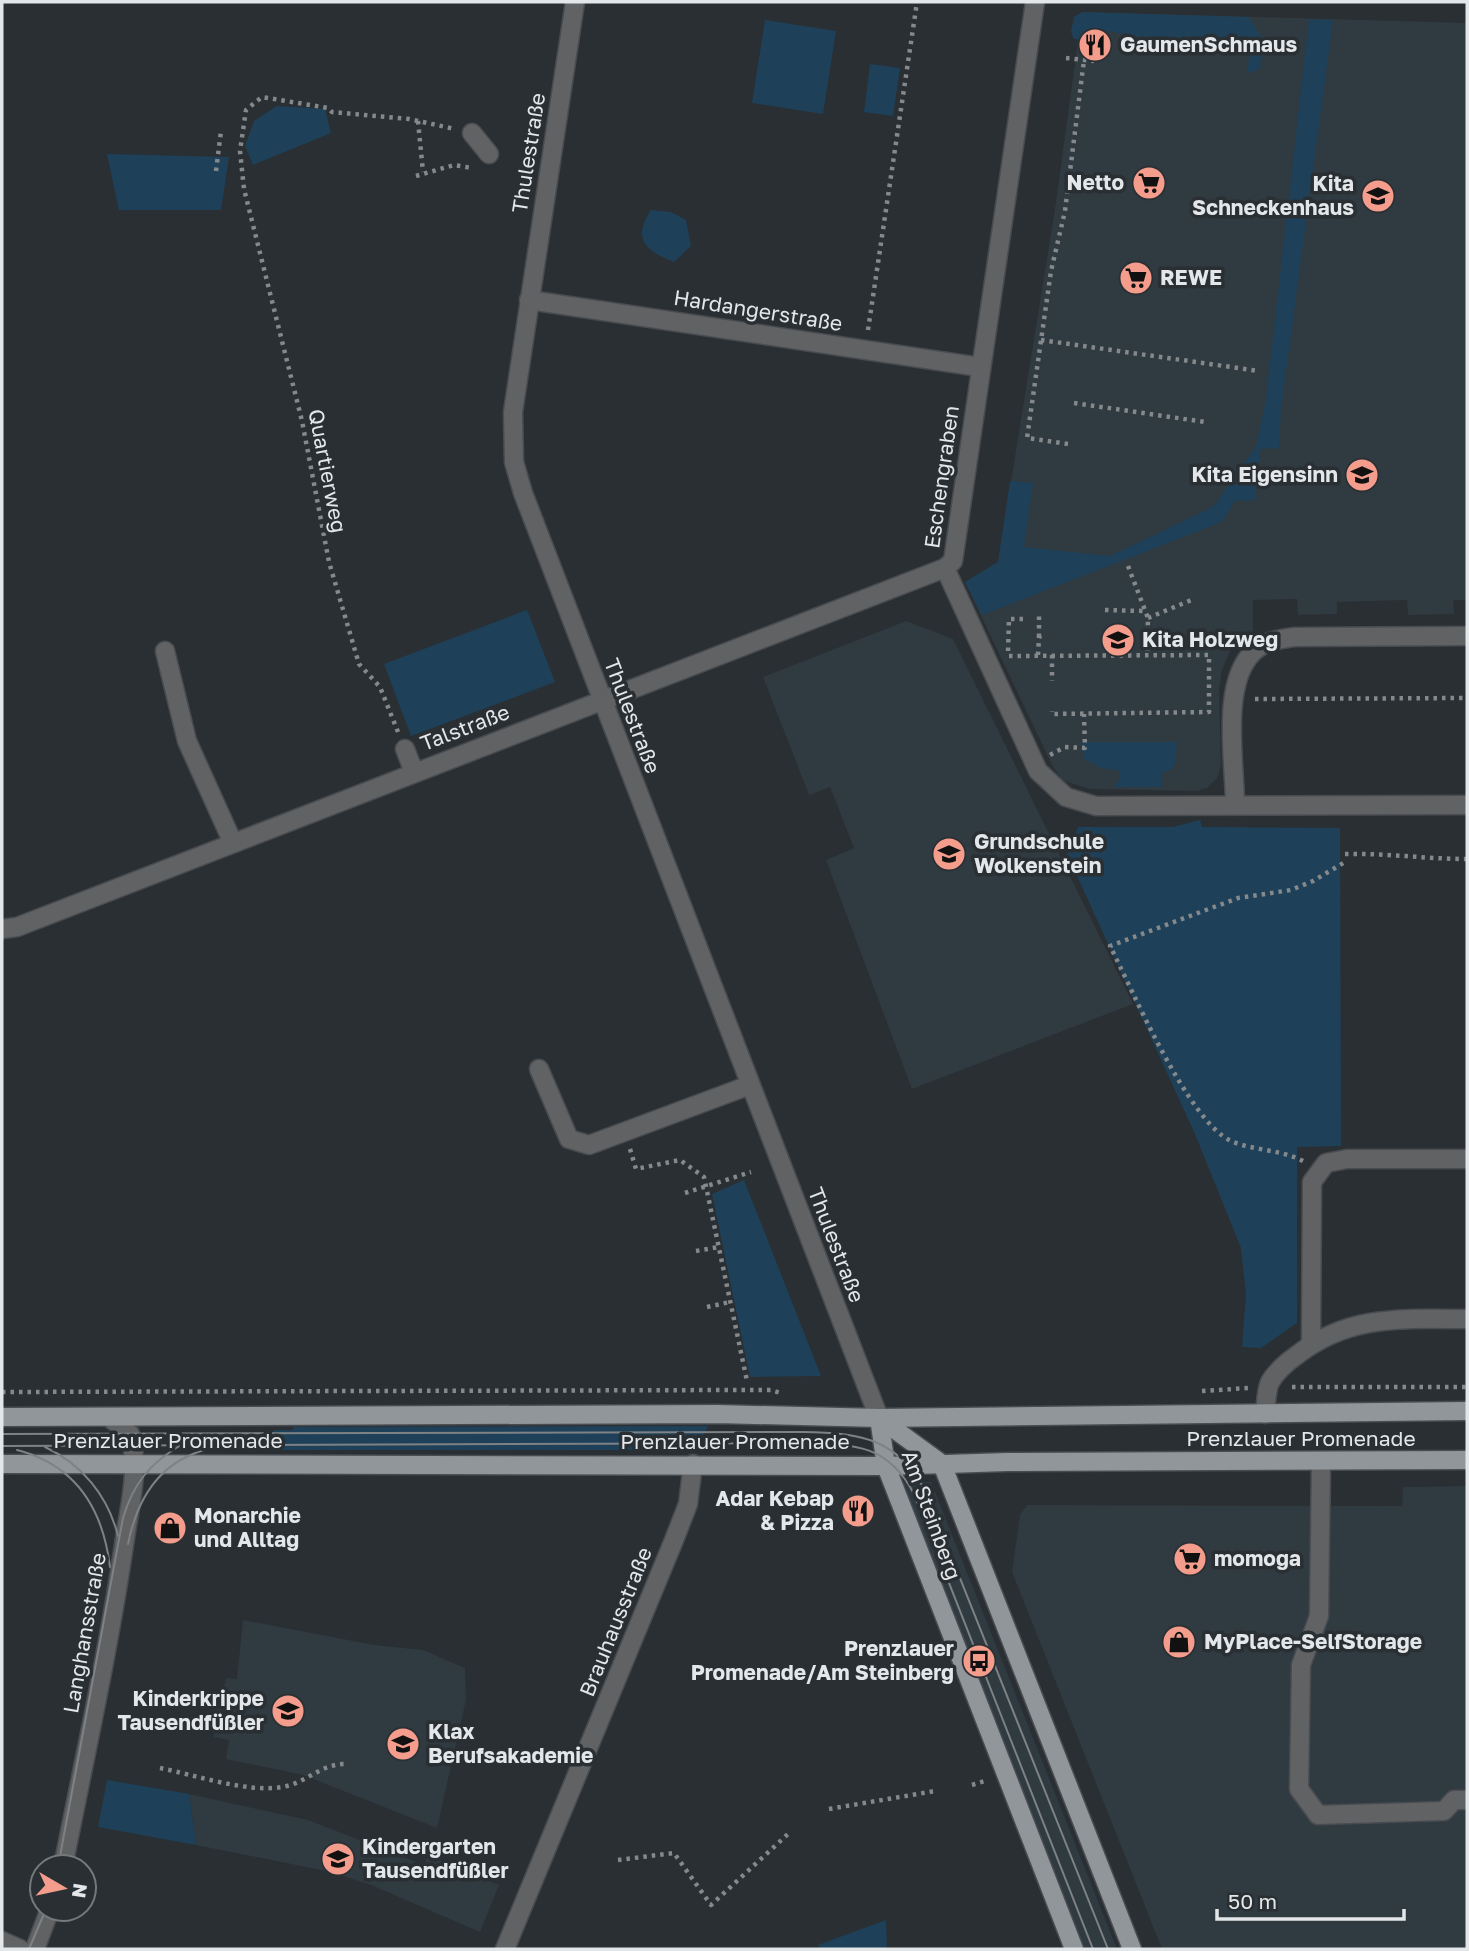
<svg xmlns="http://www.w3.org/2000/svg" width="1469" height="1951" viewBox="0 0 1469 1951" font-family="'Golos Text',sans-serif">
<rect width="100%" height="100%" fill="#2a2f33"/>
<g fill="#303a41">
<polygon points="1082,12 1467,23 1467,600 1453,600 1454,614 1408,615 1407,600 1337,602 1337,614 1298,615 1297,599 1253,600 1253,632 1231,649 1222,670 1219,690 1221,766 1217,778 1207,788 1197,791 1089,789 1062,780 1053,767 965,582 998,562 1055,209"/>
<polygon points="906,621 953,639 1133,1004 912,1089 826,860 854,848 830,787 809,795 763,677"/>
<polygon points="896,1482 931,1482 1117,1949 1081,1949"/>
<polygon points="1467,1486 1467,1949 1162,1949 1012,1572 1020,1515 1027,1505 1402,1506 1403,1487"/>
<polygon points="243,1620 374,1645 423,1650 465,1668 466,1700 437,1828 303,1775 226,1759 229,1740 214,1737 214,1731 200,1729 222,1697 226,1678 237,1679"/>
<polygon points="189,1794 308,1820 424,1865 428,1855 499,1885 480,1932 371,1885 331,1872 196,1845"/>
</g>
<g fill="#1e4159">
<polygon points="1082,12 1249,17 1262,38 1260,69 1246,74 1250,54 1093,29 1090,42 1074,39 1071,32 1074,17"/>
<polygon points="1309,19 1333,20 1281,409 1279,448 1260,449 1255,500 1235,501 1222,522 982,615 965,582 998,562 1010,481 1033,483 1024,547 1110,556 1213,507 1256,447 1266,399"/>
<polygon points="765,20 836,31 823,114 752,103"/>
<polygon points="870,64 900,68 893,116 864,112"/>
<polygon points="277,106 325,109 331,133 253,165 245,146 254,121"/>
<polygon points="107,154 229,157 221,210 119,210"/>
<path d="M 651,210 L 671,212 L 686,220 L 691,246 L 674,262 C 645,251 632,239 651,210 Z"/>
<polygon points="527,610 555,682 411,736 384,664"/>
<polygon points="1082,742 1177,742 1175,764 1171,770 1162,773 1161,787 1113,787 1120,779 1120,771 1101,768 1084,759"/>
<polygon points="1200,820 1202,827 1340,828 1341,1146 1297,1147 1297,1323 1261,1348 1242,1347 1246,1294 1241,1248 1195,1134 1067,854 1078,827 1173,827"/>
<polygon points="744,1180 821,1376 750,1377 712,1194"/>
<polygon points="708,1426 697,1450 274,1450 273,1430 293,1430 293,1427"/>
<polygon points="107,1780 189,1794 196,1845 98,1827"/>
<polygon points="886,1920 887,1949 822,1949 818,1945"/>
</g>
<g fill="none" stroke-linecap="round" stroke-linejoin="round">
<defs>
<g id="minor">
<polyline points="575,2 513,412 514,462 523,493 879,1418"/>
<polyline points="472,133 489,154"/>
<polyline points="529,300 980,367"/>
<polyline points="945,568 1038,771 1066,797 1096,806 1467,805"/>
<polyline points="165,651 187,741 233,843"/>
<polyline points="405,749 414,772"/>
<path d="M 1235,805 C 1235,762 1220,683 1254,651 C 1265,641 1281,639 1295,637 L 1467,636"/>
<polyline points="2,929 17,927 945,568 953,561 1035,2"/>
<polyline points="539,1069 569,1139 589,1145 750,1085"/>
<polyline points="1311,1344 1312,1182 1326,1163 1347,1159 1467,1159"/>
<path d="M 1265,1414 C 1266,1405 1266,1391 1270,1382 C 1276,1372 1287,1362 1297,1355 C 1350,1314 1403,1319 1467,1319"/>
<polyline points="1321,1462 1319,1616 1301,1665 1299,1789 1318,1815 1444,1811 1454,1800 1467,1800"/>
<path d="M 63,1867 C 84,1760 108,1653 124,1545 C 129,1507 140,1472 130,1434 L 109,1417"/>
<polyline points="2,1941 20,1949"/>
<polyline points="35,1949 50,1909"/>
<polyline points="505,1949 674,1540 688,1504 693,1464"/>
</g>
<g id="major">
<polyline points="2,1417 717,1414 879,1418 1467,1411"/>
<polyline points="879,1418 942,1464 1132,1949"/>
<polyline points="879,1418 886,1466 1074,1949"/>
<polyline points="2,1464 886,1466 1007,1462 1467,1460"/>
</g>
</defs>
<use href="#minor" stroke="#484c50" stroke-width="21"/>
<use href="#major" stroke="#484c50" stroke-width="21"/>
<g stroke="#85898c" stroke-width="4.5" stroke-dasharray="3.5 5" stroke-linecap="butt">
<polyline points="1066,58 1094,61"/>
<polyline points="418,121 423,172"/>
<polyline points="216,171 221,131"/>
<polyline points="416,176 454,165 472,168"/>
<polyline points="868,330 917,2"/>
<polyline points="1041,340 1259,371"/>
<polyline points="1074,403 1205,422"/>
<polyline points="1068,444 1027,438 1051,271 1065,211 1084,60"/>
<polyline points="1128,566 1148,618 1147,655"/>
<polyline points="1105,610 1145,611"/>
<polyline points="1148,618 1194,599"/>
<polyline points="1039,637 1039,612"/>
<polyline points="1008,651 1009,619 1025,619"/>
<polyline points="1038,655 1039,637 1045,634"/>
<polyline points="1052,655 1052,681"/>
<polyline points="1009,656 1209,655 1209,712 1052,714 1052,711"/>
<polyline points="1255,699 1467,698"/>
<polyline points="398,732 380,687 359,664 329,562 302,421 244,189 240,151 246,110 262,97 328,108 332,112 409,119 455,129"/>
<polyline points="1050,755 1065,747 1085,748 1084,714"/>
<path d="M 1345,854 C 1386,853 1426,859 1467,859"/>
<polyline points="630,1149 636,1169 680,1160 704,1177 747,1381"/>
<path d="M 1303,1161 C 1280,1149 1254,1151 1231,1141 C 1188,1121 1133,991 1110,946 L 1238,898 L 1291,890 L 1313,881 L 1345,862"/>
<polyline points="685,1193 751,1172"/>
<polyline points="696,1251 719,1247"/>
<polyline points="707,1307 730,1302"/>
<polyline points="1292,1387 1467,1387"/>
<polyline points="1202,1391 1249,1388"/>
<polyline points="2,1392 740,1390 771,1390 781,1393"/>
<path d="M 160,1768 C 195,1775 247,1793 282,1787 C 307,1783 321,1763 347,1764"/>
<polyline points="972,1785 988,1780"/>
<polyline points="829,1809 935,1791"/>
<polyline points="618,1860 674,1853 711,1905 788,1834"/>
</g>
<use href="#minor" stroke="#606264" stroke-width="18"/>
<use href="#major" stroke="#91969a" stroke-width="18"/>
<g stroke="#7e8285" stroke-width="2">
<path d="M 2,1434 L 803,1432 C 859,1432 900,1439 926,1493 L 1108,1949"/>
<path d="M 2,1446 L 806,1443 C 857,1444 889,1446 914,1494 L 1093,1949"/>
<path d="M 45,1447 C 82,1464 108,1496 118,1536"/>
<path d="M 17,1450 C 76,1465 103,1510 110,1567"/>
<path d="M 128,1544 C 137,1499 160,1461 208,1449"/>
<path d="M 58,1867 L 123,1518 C 133,1484 150,1463 181,1445"/>
<polyline points="29,1949 46,1909"/>
</g>
</g>
<defs>
<symbol id="restaurant-disc" viewBox="-11 -11 22 22"><circle r="9.5" fill="#f49d8d" stroke="#2a2f33"/><path d="M-5-6h1v4h1v-4h1v4h1v-4h1v5L-1.5 .5V6h-2V.5L-5-1ZM5-6V6H3V1.5H1.5Q1.5-4 5-6Z" fill="#111"/></symbol>
<symbol id="supermarket-disc" viewBox="-11 -11 22 22"><circle r="9.5" fill="#f49d8d" stroke="#2a2f33"/><path d="M-6-5.5h2.5l.6 2H6L4.5 2H-2.5L-4.4-4H-6ZM-1.5 3.2a1.3 1.3 0 1 0 .1 0ZM3 3.2a1.3 1.3 0 1 0 .1 0Z" fill="#111"/></symbol>
<symbol id="school-disc" viewBox="-11 -11 22 22"><circle r="9.5" fill="#f49d8d" stroke="#2a2f33"/><path d="M0-5L7-2L0 1L-7-2ZM-4 1L0 2.5L4 1V4Q0 6-4 4Z" fill="#111"/></symbol>
<symbol id="shop-disc" viewBox="-11 -11 22 22"><circle r="9.5" fill="#f49d8d" stroke="#2a2f33"/><path d="M-5-2.5h2.3a2.7 3.5 0 0 1 5.4 0H5L5.5 6h-11ZM-1.5-2.5h3a1.5 2.3 0 0 0-3 0Z" fill="#111"/></symbol>
<symbol id="bus-disc" viewBox="-11 -11 22 22"><circle r="9.5" fill="#f49d8d" stroke="#2a2f33"/><path d="M-5-6H5V4H4V6H2V4H-2V6H-4V4H-5ZM-3.5-4V0h7V-4ZM-3.5 1.2v1.5H-2V1.2ZM2 1.2v1.5H3.5V1.2Z" fill="#111"/></symbol>
<symbol id="university-disc" viewBox="-11 -11 22 22"><circle r="9.5" fill="#f49d8d" stroke="#2a2f33"/><path d="M0-5L7-2L0 1L-7-2ZM-4 1L0 2.5L4 1V4Q0 6-4 4Z" fill="#111"/></symbol>
</defs>
<g fill-rule="evenodd">
<use href="#restaurant-disc" x="1076" y="26" width="38" height="38"/>
<use href="#supermarket-disc" x="1130" y="164" width="38" height="38"/>
<use href="#school-disc" x="1359" y="177" width="38" height="38"/>
<use href="#supermarket-disc" x="1117" y="259" width="38" height="38"/>
<use href="#school-disc" x="1343" y="456" width="38" height="38"/>
<use href="#school-disc" x="1099" y="621" width="38" height="38"/>
<use href="#school-disc" x="930" y="835" width="38" height="38"/>
<use href="#restaurant-disc" x="839" y="1492" width="38" height="38"/>
<use href="#shop-disc" x="151" y="1509" width="38" height="38"/>
<use href="#supermarket-disc" x="1171" y="1540" width="38" height="38"/>
<use href="#shop-disc" x="1160" y="1623" width="38" height="38"/>
<use href="#bus-disc" x="960" y="1642" width="38" height="38"/>
<use href="#school-disc" x="269" y="1692" width="38" height="38"/>
<use href="#university-disc" x="384" y="1725" width="38" height="38"/>
<use href="#school-disc" x="319" y="1840" width="38" height="38"/>
</g>
<g text-anchor="middle" stroke-width="7" stroke-linejoin="round" paint-order="stroke">
<g font-size="21" font-weight="bold" fill="#e4e7e9" stroke="#2a2f33" text-anchor="start">
<text x="1120" y="52">GaumenSchmaus</text>
<text x="1124" y="190" text-anchor="end">Netto</text>
<text x="1354" y="191" text-anchor="end">Kita<tspan x="1354" dy="24">Schneckenhaus</tspan></text>
<text x="1160" y="285">REWE</text>
<text x="1338" y="482" text-anchor="end">Kita Eigensinn</text>
<text x="1142" y="647">Kita Holzweg</text>
<text x="974" y="849">Grundschule<tspan x="974" dy="24">Wolkenstein</tspan></text>
<text x="834" y="1506" text-anchor="end">Adar Kebap<tspan x="834" dy="24">&amp; Pizza</tspan></text>
<text x="194" y="1523">Monarchie<tspan x="194" dy="24">und Alltag</tspan></text>
<text x="1214" y="1566">momoga</text>
<text x="1204" y="1649">MyPlace-SelfStorage</text>
<text x="954" y="1656" text-anchor="end">Prenzlauer<tspan x="954" dy="24">Promenade/Am Steinberg</tspan></text>
<text x="264" y="1706" text-anchor="end">Kinderkrippe<tspan x="264" dy="24">Tausendfüßler</tspan></text>
<text x="428" y="1739">Klax<tspan x="428" dy="24">Berufsakademie</tspan></text>
<text x="362" y="1854">Kindergarten<tspan x="362" dy="24">Tausendfüßler</tspan></text>
</g>
<g font-size="21" fill="#e4e7e9" stroke="#2a2f33">
<text transform="translate(529 153) rotate(-81)" y="7">Thulestraße</text>
<text transform="translate(758 311) rotate(9)" y="7">Hardangerstraße</text>
<text transform="translate(327 471) rotate(79)" y="7">Quartierweg</text>
<text transform="translate(942 477) rotate(-82)" y="7">Eschengraben</text>
<text transform="translate(632 716) rotate(69)" y="7">Thulestraße</text>
<text transform="translate(465 728) rotate(-21)" y="7">Talstraße</text>
<text transform="translate(836 1245) rotate(69)" y="7">Thulestraße</text>
<text x="1301" y="1446">Prenzlauer Promenade</text>
<text x="168" y="1448">Prenzlauer Promenade</text>
<text x="735" y="1449">Prenzlauer Promenade</text>
<text transform="translate(931 1515) rotate(70)" y="7">Am Steinberg</text>
<text transform="translate(616 1622) rotate(-68)" y="7">Brauhausstraße</text>
<text transform="translate(85 1633) rotate(-80)" y="7">Langhansstraße</text>
</g>
</g>
<rect width="1469" height="1951" fill="none" stroke="#e4e7e9" stroke-width="7"/>
<g transform="translate(63 1888) rotate(99)"><circle r="33" fill="#2a2f33" stroke="#74797c" stroke-width="2"/>
<path d="M0-5L12 26L0 18L-12 26Z" fill="#f49d8d"/>
<text y="-10" font-size="19" font-weight="bold" text-anchor="middle" fill="#e4e7e9">N</text>
</g>
<path d="M1217 1909v10h187v-10" fill="none" stroke="#e4e7e9" stroke-width="3.5"/>
<text x="1228" y="1909" font-size="21" fill="#e4e7e9" stroke="#2a2f33" stroke-width="5" paint-order="stroke">50 m</text>
</svg>
